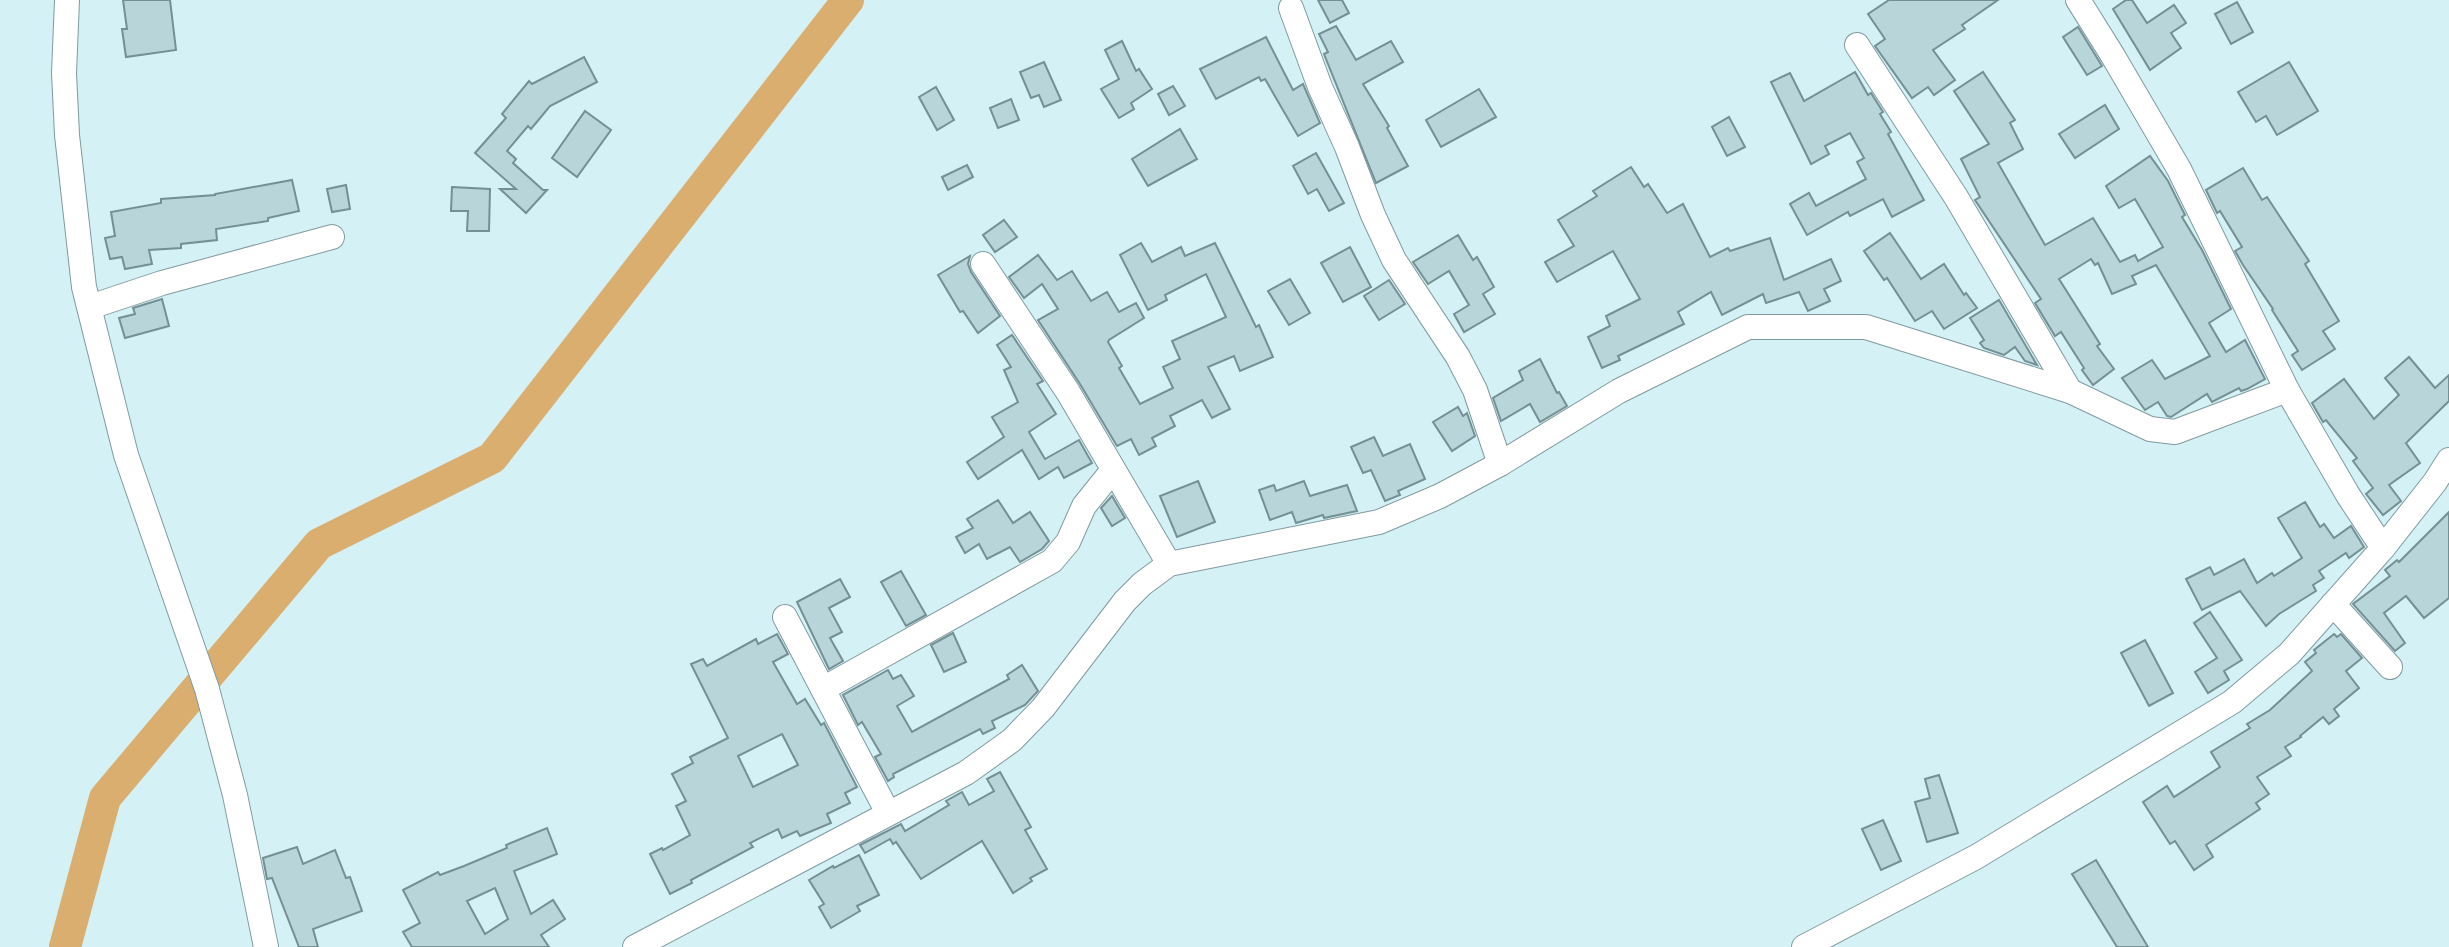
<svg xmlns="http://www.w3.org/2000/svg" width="2449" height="947" viewBox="0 0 2449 947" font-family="'Sofia Sans Condensed',sans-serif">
<rect width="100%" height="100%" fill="#d4f1f5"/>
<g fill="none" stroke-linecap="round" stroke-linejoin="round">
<polyline stroke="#daae6f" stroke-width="32" points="65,947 105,798 319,544 492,458 848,0"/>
</g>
<g fill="#b8d5d9" stroke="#759094" stroke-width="2" fill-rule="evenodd">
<polygon points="123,0 170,0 176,50 126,57 122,29 127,29"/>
<polygon points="1318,0 1342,0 1349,13 1330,23"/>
<polygon points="1889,0 1998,0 1962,25 1965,29 1933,50 1955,80 1934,95 1928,87 1912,98 1875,46 1885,39 1868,14"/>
<polygon points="2126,0 2132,0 2147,23 2174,5 2186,23 2171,33 2181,48 2150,70 2113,9"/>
<polygon points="2237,2 2253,32 2231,44 2215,14"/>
<polygon points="1336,26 1356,60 1391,41 1403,62 1363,84 1389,126 1387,128 1408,166 1376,183 1324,54 1328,52 1319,34"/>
<polygon points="2078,27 2102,66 2087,75 2063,37"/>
<polygon points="1266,37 1293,90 1303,84 1320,123 1298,136 1265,79 1261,81 1259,77 1216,99 1200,69"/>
<polygon points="1122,41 1136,71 1139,69 1152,89 1131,103 1134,109 1119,118 1101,89 1119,79 1105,50"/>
<polygon points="584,57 597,82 550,106 531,129 528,126 507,151 516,159 513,163 543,190 547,190 526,213 500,189 516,189 475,153 506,118 502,114 529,81 532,84"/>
<polygon points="1044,62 1061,100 1044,107 1039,95 1031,98 1020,72"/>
<polygon points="2289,62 2318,111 2277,135 2266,116 2256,122 2238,92"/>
<polygon points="1855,72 1868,95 1871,93 1883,112 1880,114 1891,132 1888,134 1924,200 1892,217 1883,199 1850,216 1848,212 1807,235 1790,204 1809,193 1816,206 1866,179 1857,162 1864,158 1850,133 1825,146 1829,154 1811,164 1771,82 1790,73 1804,101"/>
<polygon points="1983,72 2015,120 2010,123 2023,149 1998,163 2045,245 2093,218 2120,262 2135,255 2138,261 2163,247 2135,199 2119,208 2106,186 2150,156 2168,181 2185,215 2182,217 2202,250 2231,309 2209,323 2226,352 2245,340 2265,379 2247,389 2241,391 2239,388 2212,402 2207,394 2171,417 2167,416 2158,402 2145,410 2122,378 2152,360 2165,379 2210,356 2156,265 2132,276 2136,284 2112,294 2098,263 2095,265 2091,259 2059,279 2100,344 2097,346 2114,369 2093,385 2082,370 2084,368 2061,332 2055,336 2035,303 2041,299 1975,200 1980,197 1961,159 1989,144 1954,91"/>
<polygon points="1173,86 1185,106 1169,115 1158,94"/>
<polygon points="936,87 954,120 937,130 919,97"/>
<polygon points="1479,89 1496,117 1441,147 1426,120"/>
<polygon points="1011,99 1019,120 998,128 990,108"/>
<polygon points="2105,105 2119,129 2075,158 2059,134"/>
<polygon points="585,111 611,130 577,177 552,158"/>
<polygon points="1729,117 1745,147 1727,156 1712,127"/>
<polygon points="1180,129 1197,159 1148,186 1132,159"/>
<polygon points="1316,153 1344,203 1329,211 1317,189 1308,194 1293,166"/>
<polygon points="967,165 973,177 948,190 942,177"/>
<polygon points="1631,167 1644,187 1648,184 1667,213 1683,204 1710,257 1728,248 1730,251 1770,238 1784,280 1831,259 1841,281 1824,289 1830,301 1808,311 1799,292 1766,303 1763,294 1722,315 1711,292 1678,312 1684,324 1618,356 1620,360 1602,368 1588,337 1610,326 1606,316 1640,299 1613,251 1557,282 1545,262 1574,246 1558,220 1597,196 1593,191"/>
<polygon points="2243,168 2262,200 2267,197 2309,261 2305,264 2339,321 2323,331 2335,349 2302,370 2292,355 2298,351 2272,310 2273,309 2243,265 2235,251 2242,247 2220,211 2217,213 2206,190"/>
<polygon points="292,180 299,211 268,218 268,221 216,229 217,240 181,244 181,248 149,250 152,264 125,269 122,257 110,259 105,238 115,236 111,212 161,203 161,199 215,195 215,194"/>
<polygon points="346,185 350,209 332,212 327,189"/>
<polygon points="452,187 490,189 489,231 467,231 468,211 451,211"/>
<polygon points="1004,220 1017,237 995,252 983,235"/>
<polygon points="1890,233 1921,279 1944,264 1964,295 1966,293 1977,308 1944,329 1932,311 1915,321 1887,278 1884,280 1864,251"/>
<polygon points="1458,235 1473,260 1477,257 1494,287 1483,294 1495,314 1464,332 1454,314 1469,305 1449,271 1428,284 1413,262"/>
<polygon points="1141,243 1152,262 1181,247 1185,256 1215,243 1256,327 1259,325 1273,357 1240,371 1234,356 1208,367 1230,409 1212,418 1202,400 1170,416 1175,426 1152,438 1156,446 1139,455 1131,439 1117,446 1080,384 1038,320 1058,309 1042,284 1024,298 1009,277 1038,255 1057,280 1072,271 1091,301 1107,292 1119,312 1136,303 1144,318 1109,340 1108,342 1122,366 1119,368 1140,404 1173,388 1163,367 1180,359 1172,341 1226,317 1206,274 1165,295 1167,300 1148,310 1120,255"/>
<polygon points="1350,247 1371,287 1343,302 1321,263"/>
<polygon points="970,256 968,264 971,272 1000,316 978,333 963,311 960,312 938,275"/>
<polygon points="1290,279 1310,313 1289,325 1268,291"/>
<polygon points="1389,280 1405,304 1379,320 1364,296"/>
<polygon points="162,299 169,326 125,338 119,318 135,314 133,308"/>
<polygon points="1999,300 2037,365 2025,361 2015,347 2004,355 1984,348 1980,343 1984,340 1970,318"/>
<polygon points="1012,335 1043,381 1037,384 1056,414 1029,432 1045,459 1079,440 1092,463 1064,478 1058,467 1039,479 1022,450 978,479 967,462 1004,437 992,417 1018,402 1004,370 1011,367 997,345"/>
<polygon points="2409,357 2435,388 2449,375 2449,401 2406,443 2420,463 2389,485 2401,501 2383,515 2366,494 2373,488 2353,461 2357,458 2326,420 2323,422 2312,403 2344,379 2374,419 2399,395 2385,378"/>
<polygon points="1540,359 1557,393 1559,392 1567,406 1540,422 1530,404 1501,421 1493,398 1523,380 1519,371"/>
<polygon points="1458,407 1463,416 1467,413 1475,436 1452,451 1433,422"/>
<polygon points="1374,437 1383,456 1410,444 1425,479 1398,491 1400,495 1385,501 1371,470 1363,473 1351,447"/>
<polygon points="1198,481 1215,522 1177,537 1160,496"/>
<polygon points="1304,481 1310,496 1347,485 1357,511 1324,518 1323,515 1296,523 1292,512 1270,520 1259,490 1274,485 1276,491"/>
<polygon points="1112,496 1125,518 1112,526 1101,508"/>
<polygon points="998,500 1013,523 1030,512 1049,541 1042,549 1020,562 1010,547 987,559 979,544 965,553 956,537 973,528 967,519"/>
<polygon points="2305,502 2320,527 2324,524 2334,538 2351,526 2364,547 2349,558 2346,553 2319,571 2324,578 2313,585 2316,591 2279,614 2266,626 2240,591 2202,610 2186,579 2210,567 2214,575 2244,559 2257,583 2272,573 2274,576 2302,558 2278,518"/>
<polygon points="2449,512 2449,598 2424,618 2406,596 2384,613 2405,643 2395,651 2353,604 2390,576 2385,570 2397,560 2399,562"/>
<polygon points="901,571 926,615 906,626 881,582"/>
<polygon points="840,579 850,597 829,608 842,632 830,638 843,661 829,669 797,602"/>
<polygon points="2210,612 2242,660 2224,671 2229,680 2208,693 2195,672 2217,658 2194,623"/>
<polygon points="953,633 966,662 944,672 931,645"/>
<path d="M 777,634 L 788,654 L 773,662 L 797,704 L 805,699 L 821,725 L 824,723 L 857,787 L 845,793 L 850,803 L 827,814 L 831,823 L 800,836 L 797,831 L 782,838 L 778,829 L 750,843 L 753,847 L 691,880 L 692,883 L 670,894 L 650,854 L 662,848 L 663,850 L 690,835 L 676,806 L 686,801 L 672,774 L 693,763 L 690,757 L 728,738 L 691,664 L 703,659 L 707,666 L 756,639 L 758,644 ZM 782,734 L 798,765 L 753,787 L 738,756 Z"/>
<polygon points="2334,634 2337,637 2341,634 2362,658 2346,671 2359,688 2334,709 2339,716 2329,724 2323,717 2300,736 2301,737 2285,747 2291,756 2257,777 2269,794 2256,803 2260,809 2206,845 2213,857 2194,870 2175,841 2170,844 2143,802 2167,786 2174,797 2220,767 2211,752 2250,728 2247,724 2270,710 2312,671 2305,662 2316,653 2314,650"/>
<polygon points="2145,640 2173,693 2149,706 2121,653"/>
<polygon points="1022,665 1038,691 1025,705 992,721 995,728 983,734 980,729 893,774 894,777 888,781 875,757 881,754 862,722 858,725 843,695 888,670 893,679 901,675 914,696 897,706 912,732 1009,679 1007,675"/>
<polygon points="1000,772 1031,827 1025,830 1047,869 1030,878 1032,881 1013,893 982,841 921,879 896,842 893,844 890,839 865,853 860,845 901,824 905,831 949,805 946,801 962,792 969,805 994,791 987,779"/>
<polygon points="1939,775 1958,833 1927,842 1915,802 1930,798 1925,779"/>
<polygon points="1883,820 1901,861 1881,870 1862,829"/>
<path d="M 547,828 L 557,854 L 514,871 L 531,914 L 553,900 L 565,919 L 541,935 L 549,947 L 412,947 L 403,932 L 420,923 L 403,890 L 438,872 L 440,875 L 464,866 L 507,848 L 506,845 ZM 495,888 L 508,919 L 485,934 L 467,901 Z"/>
<polygon points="297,847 303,864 335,850 346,878 350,877 362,911 313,929 318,947 299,947 272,878 267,879 263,858"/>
<polygon points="859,855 879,895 857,906 860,911 831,928 819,907 824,904 809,880 833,866 834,868"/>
<polygon points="2096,860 2148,947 2117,947 2072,874"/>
</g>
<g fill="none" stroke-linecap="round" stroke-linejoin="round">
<defs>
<g id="minor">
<polyline points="67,0 64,73 67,135 84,287 126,455 207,689 235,795 266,947"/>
<polyline points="2078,0 2113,56 2179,169 2287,390 2348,495 2383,548"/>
<polyline points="1291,8 1320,87 1347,147 1373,215 1394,260 1458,357 1475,390 1500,464"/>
<polyline points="1857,45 1956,197 2070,391"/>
<polyline points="983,264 1068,392 1169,564"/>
<polyline points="90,307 162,283 332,237"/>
<polyline points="2333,604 2390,667"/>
<polyline points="785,617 888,813"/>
<polyline points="823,689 1052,561 1068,542 1084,506 1113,470"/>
<polyline points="635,947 966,773 1012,740 1043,708 1125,601 1142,584 1169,564 1379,522 1440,496 1500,464 1619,391 1748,327 1866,327 2070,391 2150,429 2175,432 2287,390"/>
<polyline points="1804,947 1976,857 2232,702 2289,654 2383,548 2435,482 2449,460"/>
</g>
</defs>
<use href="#minor" stroke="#809b9f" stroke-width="26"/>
<use href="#minor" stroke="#fff" stroke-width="24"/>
</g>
</svg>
